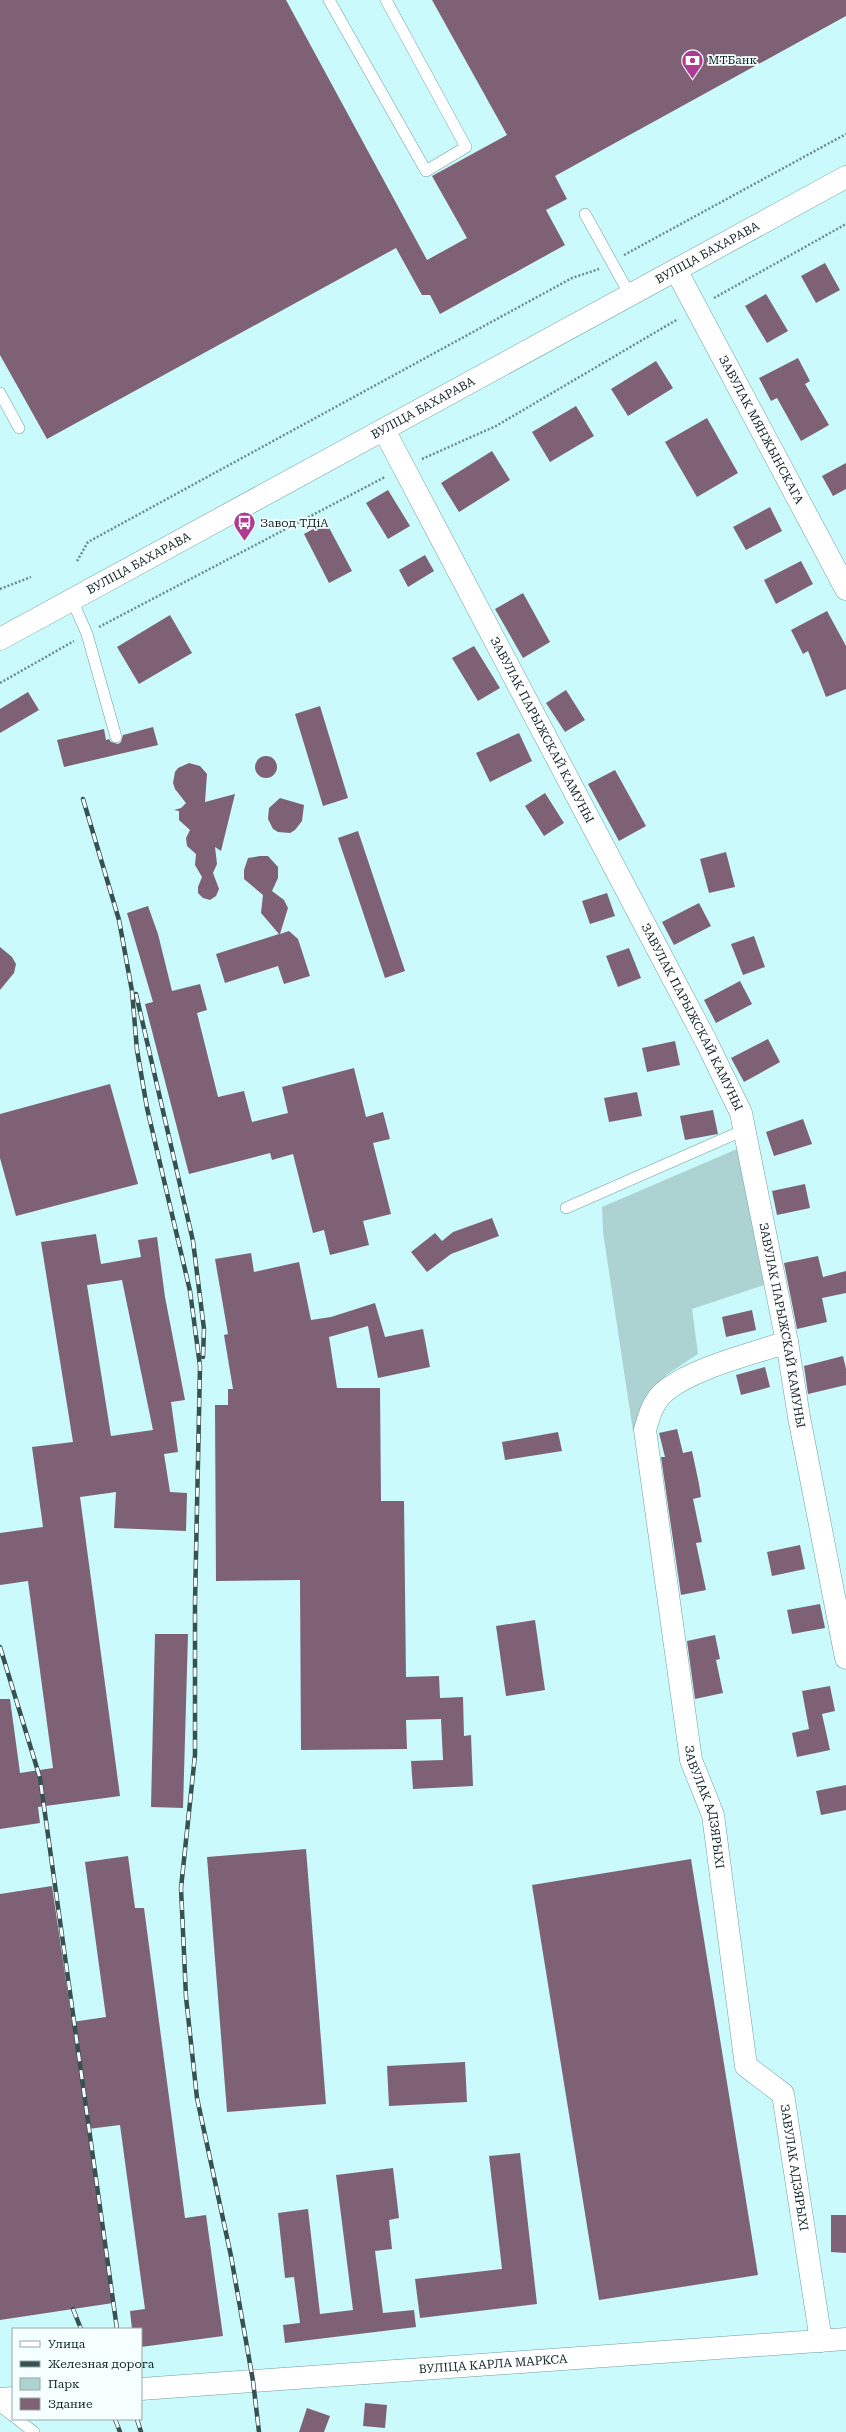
<svg xmlns="http://www.w3.org/2000/svg" width="846" height="2432" viewBox="0 0 846 2432" font-family="'Roboto Serif',serif">
<rect width="100%" height="100%" fill="#cafafb"/>
<polygon fill="#add2d2" points="737,1149 764,1285 692,1309 698,1354 666,1375 633,1431 603,1232 602,1207"/>
<g fill="#7f6175" fill-rule="evenodd">
<polygon points="0,0 286,0 427,260 467,238 432,176 507,135 432,0 846,0 846,16 555,176 567,199 546,210 565,245 440,314 430,295 422,295 396,248 47,439 0,355"/>
<polygon points="825,263 840,290 816,303 801,276"/>
<polygon points="766,294 788,331 767,343 745,306"/>
<polygon points="798,358 810,381 805,384 829,425 801,441 777,398 771,401 759,378"/>
<polygon points="656,361 673,388 628,416 611,389"/>
<polygon points="576,406 594,436 550,462 532,432"/>
<polygon points="707,418 738,473 697,497 665,442"/>
<polygon points="492,451 510,480 459,512 441,483"/>
<polygon points="846,463 846,489 833,496 822,476"/>
<polygon points="388,490 410,526 388,539 366,503"/>
<polygon points="770,507 782,531 746,550 733,527"/>
<polygon points="326,522 352,571 329,583 304,534"/>
<polygon points="425,555 434,571 408,587 399,570"/>
<polygon points="801,561 813,584 776,604 764,580"/>
<polygon points="523,593 550,642 523,658 495,609"/>
<polygon points="827,611 846,646 846,689 826,697 808,651 803,654 791,630"/>
<polygon points="170,615 192,653 139,684 117,647"/>
<polygon points="474,646 500,688 478,701 452,658"/>
<polygon points="566,690 585,720 565,732 546,703"/>
<polygon points="28,692 39,710 0,733 0,709"/>
<polygon points="320,706 348,798 323,806 295,714"/>
<polygon points="153,727 158,745 64,767 57,740 104,729 106,740 109,739 111,742 118,744 121,742 123,735"/>
<polygon points="519,733 532,761 490,782 476,753"/>
<circle cx="266" cy="767" r="11"/>
<polygon points="189,763 200,766 207,774 205,802 235,794 221,851 215,847 217,864 213,873 219,889 216,896 210,900 203,898 198,893 198,887 202,877 195,865 196,854 187,846 186,838 190,830 179,820 179,811 174,810 181,808 186,803 175,789 173,783 175,772 178,768"/>
<polygon points="615,770 646,826 619,841 588,784"/>
<polygon points="545,793 564,823 544,836 525,806"/>
<polygon points="280,798 304,805 302,821 295,830 290,833 278,832 273,829 268,819 269,808"/>
<polygon points="358,831 405,971 385,978 338,838"/>
<polygon points="726,852 735,887 709,893 700,859"/>
<polygon points="260,856 268,856 278,867 278,878 272,891 284,900 288,908 280,934 289,931 298,939 310,976 284,984 278,966 225,983 216,954 279,934 261,913 263,895 244,879 244,870 248,858"/>
<polygon points="607,893 615,916 590,924 582,901"/>
<polygon points="699,903 711,926 674,945 662,922"/>
<polygon points="148,906 158,934 172,991 200,984 207,1010 197,1013 218,1097 244,1091 252,1122 288,1113 282,1087 354,1068 366,1117 383,1112 390,1139 373,1143 391,1214 363,1221 369,1245 330,1255 324,1230 313,1233 293,1154 272,1160 270,1153 189,1174 145,1004 153,1002 127,913"/>
<polygon points="754,936 765,967 743,975 731,944"/>
<polygon points="0,947 12,957 16,964 14,973 0,990"/>
<polygon points="629,948 641,978 618,987 606,956"/>
<polygon points="740,981 752,1004 716,1023 704,1000"/>
<polygon points="768,1039 780,1062 744,1082 731,1058"/>
<polygon points="675,1041 680,1065 647,1072 642,1048"/>
<polygon points="110,1084 138,1184 16,1216 0,1158 0,1114"/>
<polygon points="637,1092 642,1116 609,1122 604,1098"/>
<polygon points="713,1110 718,1134 685,1140 680,1116"/>
<polygon points="803,1119 812,1144 774,1156 766,1132"/>
<polygon points="805,1184 810,1208 777,1215 772,1191"/>
<polygon points="492,1218 499,1236 451,1254 427,1272 411,1252 435,1233 442,1241 453,1232"/>
<path d="M 96,1234 L 101,1264 L 141,1257 L 138,1240 L 157,1237 L 165,1297 L 185,1400 L 171,1402 L 178,1452 L 164,1454 L 170,1492 L 187,1493 L 186,1531 L 114,1528 L 116,1492 L 80,1497 L 120,1796 L 38,1807 L 40,1823 L 0,1829 L 0,1699 L 10,1699 L 20,1773 L 53,1768 L 28,1581 L 0,1585 L 0,1533 L 43,1527 L 32,1447 L 73,1442 L 41,1242 ZM 122,1280 L 153,1430 L 111,1436 L 87,1285 Z"/>
<polygon points="251,1253 254,1272 299,1262 311,1320 331,1317 375,1303 385,1337 423,1329 430,1367 378,1378 368,1326 329,1337 337,1388 380,1388 381,1501 404,1501 406,1677 439,1676 440,1698 463,1697 464,1736 471,1735 473,1786 413,1789 411,1761 443,1760 441,1719 406,1720 407,1749 301,1750 300,1580 216,1581 215,1405 228,1405 228,1389 233,1389 224,1335 228,1334 215,1259"/>
<polygon points="818,1256 823,1277 846,1271 846,1293 822,1298 827,1322 797,1329 784,1263"/>
<polygon points="752,1310 756,1330 726,1337 722,1317"/>
<polygon points="843,1356 846,1369 846,1385 808,1394 804,1366"/>
<polygon points="765,1367 770,1387 741,1395 736,1375"/>
<polygon points="677,1429 683,1453 692,1451 699,1484 701,1497 693,1499 702,1542 696,1543 706,1590 681,1595 661,1457 665,1457 659,1433"/>
<polygon points="558,1432 562,1451 505,1460 502,1442"/>
<polygon points="800,1545 805,1569 772,1576 767,1552"/>
<polygon points="820,1604 825,1628 792,1634 787,1610"/>
<polygon points="535,1620 545,1690 506,1696 496,1626"/>
<polygon points="155,1634 188,1634 183,1808 151,1807"/>
<polygon points="715,1635 720,1659 716,1660 723,1693 695,1699 687,1641"/>
<polygon points="830,1686 835,1711 822,1714 830,1750 797,1757 792,1733 809,1729 802,1691"/>
<polygon points="846,1785 846,1810 821,1815 816,1791"/>
<polygon points="306,1849 326,2104 227,2112 207,1857"/>
<polygon points="128,1856 135,1908 144,1908 185,2218 206,2215 223,2336 141,2347 141,2329 132,2329 130,2311 145,2309 120,2125 88,2129 113,2303 0,2320 0,1894 52,1886 72,2022 106,2017 85,1862"/>
<polygon points="691,1859 758,2275 599,2300 532,1885"/>
<polygon points="465,2062 467,2102 389,2106 387,2066"/>
<polygon points="520,2153 537,2304 420,2318 415,2279 502,2269 489,2156"/>
<polygon points="393,2168 399,2218 389,2220 392,2249 375,2251 383,2313 414,2310 416,2327 285,2343 283,2325 300,2323 294,2277 285,2278 278,2213 308,2209 320,2314 353,2310 336,2175"/>
<polygon points="831,2215 846,2215 846,2253 831,2252"/>
<polygon points="365,2403 387,2405 385,2428 363,2426"/>
<polygon points="307,2408 330,2416 324,2432 299,2432"/>
</g>
<g fill="none" stroke-linecap="round" stroke-linejoin="round">
<defs>
<g id="lane">
<polyline points="329,0 426,171 466,147 386,0"/>
<polyline points="585,214 630,295"/>
<polyline points="0,393 19,428"/>
<polyline points="72,600 87,634 116,737"/>
<polyline points="566,1208 744,1130"/>
<polyline points="0,2406 13,2416"/>
<polyline points="17,2419 34,2432"/>
</g>
<g id="street">
<path id="s1" d="M 676,270 L 846,589"/>
<path id="s2" d="M 384,430 L 706,1041 L 741,1113 L 787,1342 L 799,1417 L 846,1658"/>
<path id="s3" d="M 787,1342 C 752,1354 688,1369 662,1394 C 652,1404 649,1417 645,1430 L 691,1760 L 713,1815 L 746,2066 L 783,2094 L 821,2341"/>
</g>
<g id="secondary">
<path id="s4" d="M 141,2389 L 846,2339"/>
<polyline points="0,2399 13,2398"/>
</g>
<g id="primary">
<path id="s5" d="M 0,639 L 846,177"/>
</g>
</defs>
<use href="#lane" stroke="#719e9f" stroke-width="12"/>
<use href="#street" stroke="#719e9f" stroke-width="23"/>
<use href="#secondary" stroke="#719e9f" stroke-width="23"/>
<use href="#primary" stroke="#719e9f" stroke-width="23"/>
<g stroke="#6a8b8c" stroke-width="2.5" stroke-dasharray="2 2" stroke-linecap="butt">
<polyline points="624,255 846,134"/>
<polyline points="714,298 846,224"/>
<polyline points="422,459 496,426 678,319"/>
<polyline points="77,561 88,542 572,278 599,269"/>
<polyline points="0,589 31,577"/>
<polyline points="99,627 385,477"/>
<polyline points="0,683 74,641"/>
</g>
<use href="#lane" stroke="#fff" stroke-width="11"/>
<use href="#street" stroke="#fff" stroke-width="22"/>
<use href="#secondary" stroke="#fff" stroke-width="22"/>
<use href="#primary" stroke="#fff" stroke-width="22"/>
<defs>
<g id="rail">
<polyline points="83,799 119,920 132,991 137,1050 147,1108 190,1291 200,1366 195,1603 195,1755 181,1888 186,1997 197,2098 231,2256 253,2381 259,2432"/>
<polyline points="136,994 193,1241 204,1329 203,1357"/>
<polyline points="0,1647 40,1778 117,2329"/>
<polyline points="73,2309 81,2329"/>
<polyline points="115,2419 120,2432"/>
<polyline points="137,2419 141,2432"/>
</g>
</defs>
<use href="#rail" stroke="#375051" stroke-width="4.5"/>
<use href="#rail" stroke="#f5ffff" stroke-width="3" stroke-dasharray="9" stroke-linecap="butt"/>
</g>
<defs>
<symbol id="bank-pin" viewBox="-11 -11 22 30"><path d="M0 17L-7.5 6A9.5 9.5 0 1 1 7.5 6Z" fill="#af3a91" stroke="#f5ffff"/><path d="M-6-4H6V4H-6ZM0-2.3a2.3 2.3 0 1 0 0 4.6a2.3 2.3 0 1 0 0-4.6Z" fill="#fff"/></symbol>
<symbol id="bus-pin" viewBox="-11 -11 22 30"><path d="M0 17L-7.5 6A9.5 9.5 0 1 1 7.5 6Z" fill="#af3a91" stroke="#f5ffff"/><path d="M-5-6H5V4H4V6H2V4H-2V6H-4V4H-5ZM-3.5-4V0h7V-4ZM-3.5 1.2v1.5H-2V1.2ZM2 1.2v1.5H3.5V1.2Z" fill="#fff"/></symbol>
</defs>
<g fill-rule="evenodd">
<use href="#bank-pin" x="680" y="48" width="25" height="34"/>
<use href="#bus-pin" x="232" y="510" width="25" height="34"/>
</g>
<g text-anchor="middle" stroke-width="3.5" stroke-linejoin="round" paint-order="stroke">
<g font-size="12" fill="#102323" stroke="#f5ffff" text-anchor="start">
<text x="708" y="64">МТБанк</text>
<text x="260" y="527">Завод ТДіА</text>
</g>
<g font-size="12" fill="#102323" stroke="#f5ffff">
<text dy="4" stroke="none"><textPath href="#s5" startOffset="806">ВУЛІЦА БАХАРАВА</textPath></text>
<text dy="4" stroke="none"><textPath href="#s5" startOffset="482">ВУЛІЦА БАХАРАВА</textPath></text>
<text dy="4" stroke="none"><textPath href="#s1" startOffset="181">ЗАВУЛАК МЯНЖЫНСКАГА</textPath></text>
<text dy="4" stroke="none"><textPath href="#s5" startOffset="158">ВУЛІЦА БАХАРАВА</textPath></text>
<text dy="4" stroke="none"><textPath href="#s2" startOffset="339">ЗАВУЛАК ПАРЫЖСКАЙ КАМУНЫ</textPath></text>
<text dy="4" stroke="none"><textPath href="#s2" startOffset="663">ЗАВУЛАК ПАРЫЖСКАЙ КАМУНЫ</textPath></text>
<text dy="4" stroke="none"><textPath href="#s2" startOffset="987">ЗАВУЛАК ПАРЫЖСКАЙ КАМУНЫ</textPath></text>
<text dy="4" stroke="none"><textPath href="#s3" startOffset="559">ЗАВУЛАК АДЗЯРЫХІ</textPath></text>
<text dy="4" stroke="none"><textPath href="#s3" startOffset="943">ЗАВУЛАК АДЗЯРЫХІ</textPath></text>
<text dy="4" stroke="none"><textPath href="#s4" startOffset="353">ВУЛІЦА КАРЛА МАРКСА</textPath></text>
</g>
</g>
<rect x="12" y="2328" width="130" height="92" fill="#f5ffff" stroke="#99a7a7"/>
<rect x="20" y="2341" width="20" height="6" fill="#ffffff" stroke="#99a7a7"/>
<text x="48" y="2348" font-size="12" fill="#102323">Улица</text>
<rect x="20" y="2361" width="20" height="6" fill="#375051" stroke="#99a7a7"/>
<text x="48" y="2368" font-size="12" fill="#102323">Железная дорога</text>
<rect x="20" y="2378" width="20" height="12" fill="#add2d2" stroke="#99a7a7"/>
<text x="48" y="2388" font-size="12" fill="#102323">Парк</text>
<rect x="20" y="2398" width="20" height="12" fill="#7f6175" stroke="#99a7a7"/>
<text x="48" y="2408" font-size="12" fill="#102323">Здание</text>
</svg>
